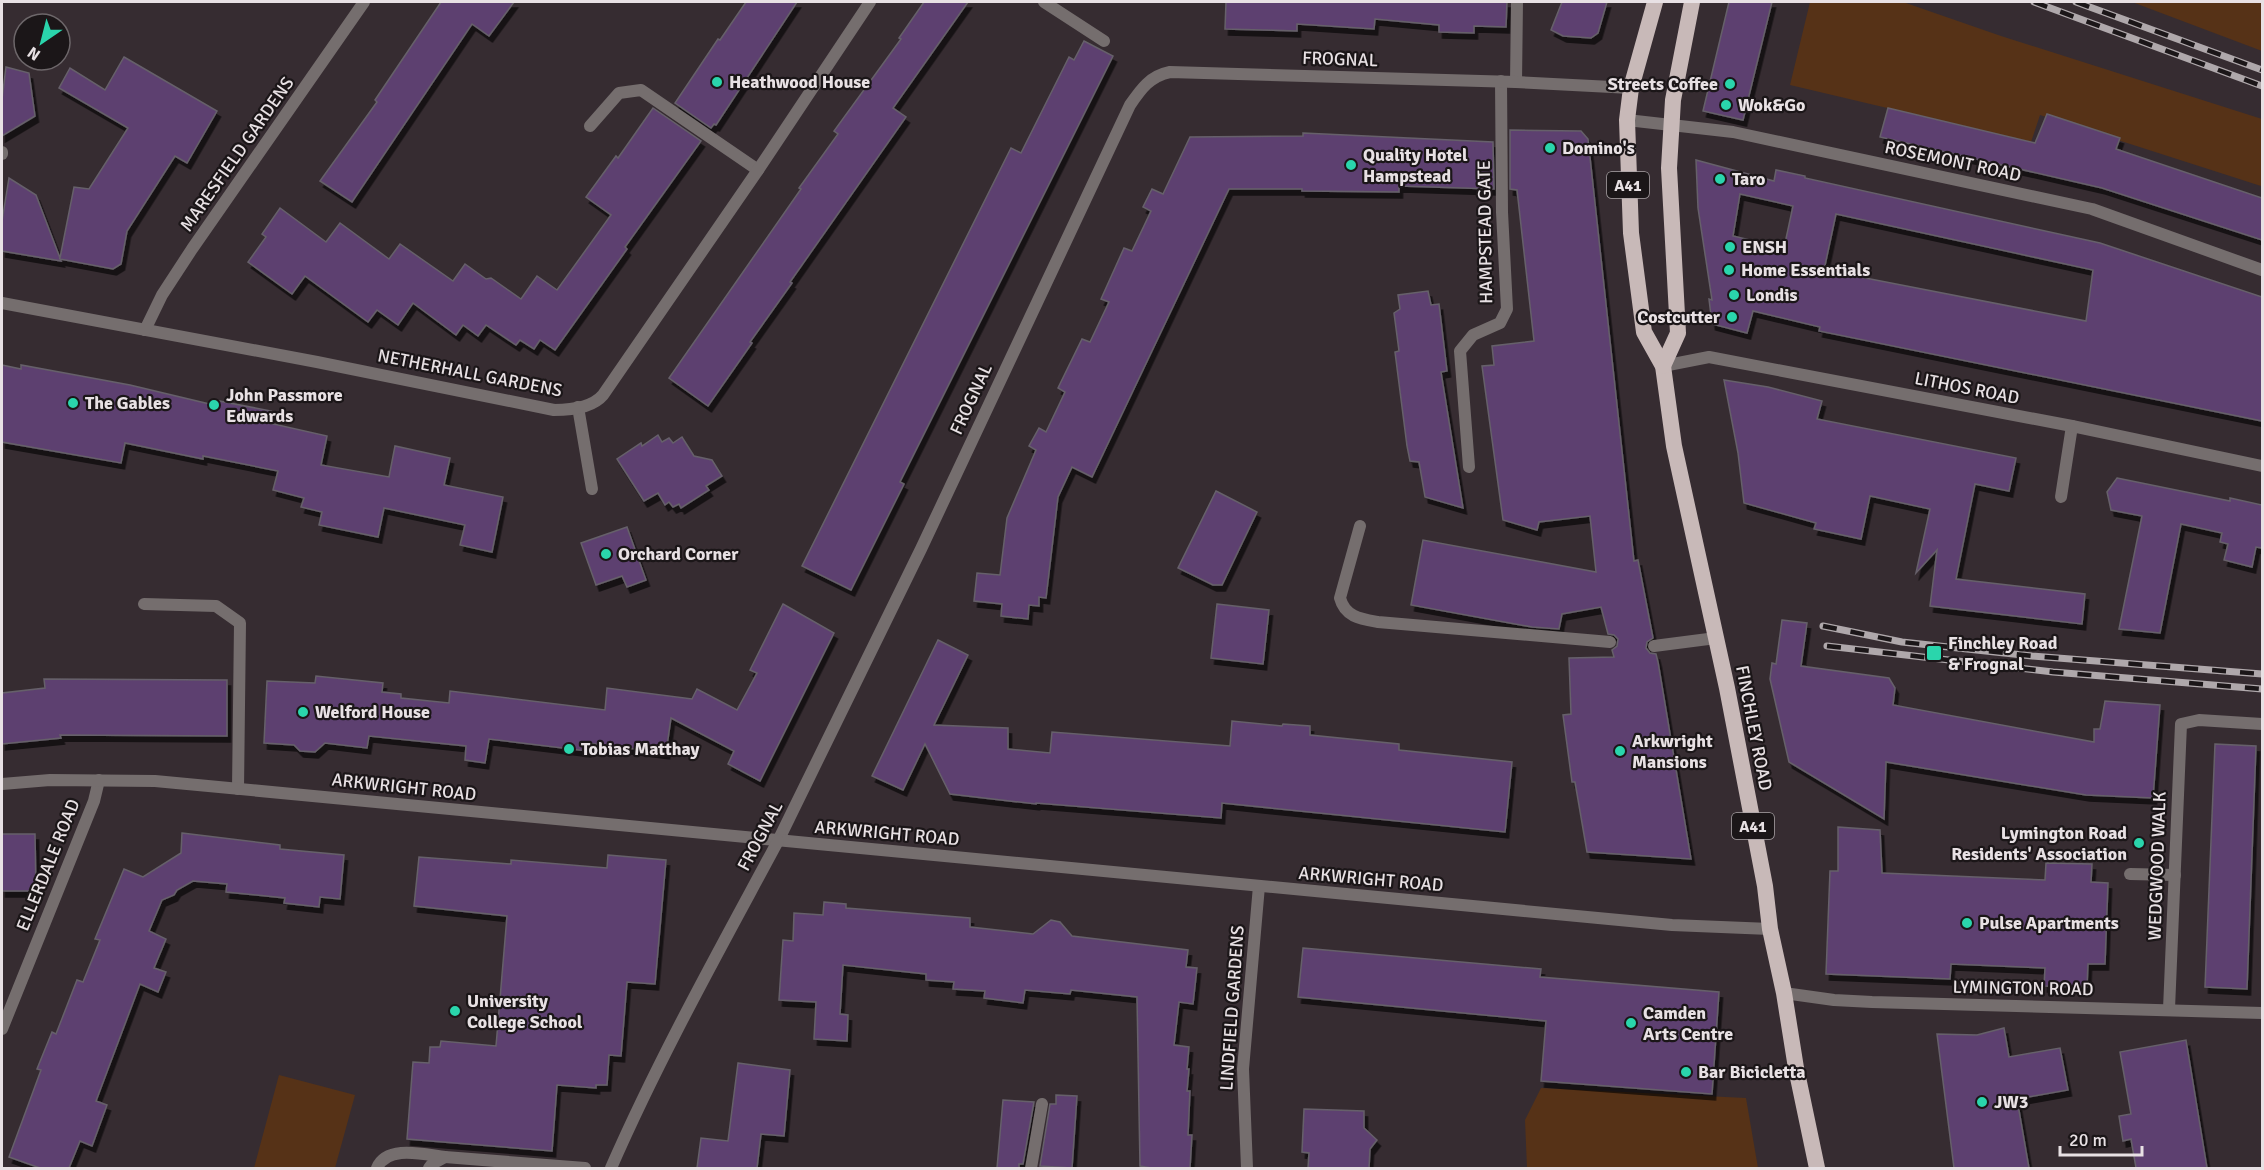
<svg xmlns="http://www.w3.org/2000/svg" width="2264" height="1170" viewBox="0 0 2264 1170" font-family="Signika,sans-serif">
<defs>
<filter id="shadow"><feDropShadow dx="3.5" dy="6" stdDeviation="0" flood-color="#0009"/></filter>
</defs>
<rect width="100%" height="100%" fill="#362c31"/>
<g fill="#563217">
<polygon points="1810,2 1903,2 2001,36 2262,119 2262,182 2261,186 2040,115 2031,142 1790,85"/>
<polygon points="2132,2 2262,2 2262,51"/>
<polygon points="279,1075 355,1095 335,1168 254,1168"/>
<polygon points="1541,1088 1746,1098 1758,1168 1527,1168 1525,1120"/>
</g>
<g fill="#5d416f" stroke="#66606a" stroke-width="1.5" fill-rule="evenodd" filter="url(#shadow)">
<polygon points="441,2 514,2 489,36 472,24 352,202 320,181 377,102 375,100"/>
<polygon points="746,2 797,2 716,125 714,124 711,128 675,103 718,39 720,40"/>
<polygon points="924,2 968,2 893,108 906,117 790,282 792,283 750,342 752,343 708,406 669,378 801,189 799,188 838,134 834,131 901,39 899,38"/>
<polygon points="1226,2 1507,2 1506,27 1474,26 1474,33 1439,32 1439,25 1375,19 1374,29 1297,24 1297,31 1225,29"/>
<polygon points="1562,2 1607,2 1598,33 1591,38 1563,36 1551,30"/>
<polygon points="1729,2 1772,2 1743,120 1703,111"/>
<polygon points="1084,41 1113,56 900,482 904,484 851,590 802,566 1011,148 1021,153 1069,57 1074,60"/>
<polygon points="124,57 217,111 187,163 175,156 127,231 121,264 113,269 60,259 61,261 2,251 2,221 9,178 36,195 60,258 74,187 89,189 128,128 59,88 70,68 105,90"/>
<polygon points="6,67 29,73 35,116 2,136 2,99"/>
<polygon points="653,108 701,141 625,247 627,249 555,350 540,340 534,349 520,340 516,345 486,325 478,336 463,325 456,335 413,303 398,325 377,310 368,322 305,276 292,294 248,262 266,237 262,234 280,208 326,242 340,223 389,259 400,244 453,281 465,264 486,279 491,278 521,299 537,276 557,290 611,215 586,197 616,156 618,158"/>
<polygon points="1888,108 2035,143 2047,114 2120,138 2116,149 2262,198 2262,240 2102,188 1880,137"/>
<polygon points="1510,130 1581,131 1588,139 1634,561 1638,560 1653,638 1647,642 1646,648 1650,653 1656,654 1658,662 1691,859 1587,852 1575,782 1572,782 1563,715 1571,714 1569,658 1614,657 1612,650 1617,646 1618,639 1614,635 1608,634 1601,607 1562,614 1559,629 1532,627 1411,605 1423,540 1596,572 1590,516 1539,522 1537,530 1503,520 1482,366 1494,365 1492,346 1534,341 1517,190 1510,189"/>
<polygon points="1303,133 1493,142 1494,189 1399,186 1399,192 1302,191 1302,189 1229,189 1092,477 1072,467 1058,497 1046,598 1039,597 1039,606 1029,605 1028,619 1001,616 1002,604 974,601 977,573 1000,575 1007,518 1036,450 1029,446 1039,428 1046,432 1065,392 1058,388 1082,339 1090,342 1109,302 1101,299 1124,248 1132,251 1151,211 1143,207 1152,189 1163,194 1190,137 1303,136"/>
<path d="M 1696,160 L 1774,181 L 1776,170 L 1805,176 L 1805,178 L 2100,243 L 2262,297 L 2262,421 L 1819,331 L 1820,327 L 1753,311 L 1747,333 L 1712,324 L 1709,299 L 1712,300 L 1698,208 ZM 1740,194 L 1793,206 L 1784,248 L 1733,236 ZM 1836,214 L 2093,270 L 2086,321 L 1824,270 Z"/>
<polygon points="1428,291 1431,305 1439,304 1447,371 1441,372 1463,508 1425,497 1419,462 1410,461 1407,446 1395,352 1399,351 1394,313 1400,309 1398,295"/>
<polygon points="2,365 21,369 21,365 130,385 218,406 219,401 271,411 269,423 327,436 321,465 389,477 395,446 450,458 444,485 503,497 492,552 460,545 465,525 384,508 378,537 319,525 322,512 301,507 304,498 273,490 278,471 203,456 203,459 125,443 121,463 2,442"/>
<polygon points="1724,380 1768,387 1822,401 1817,419 2016,458 2009,491 1975,484 1956,579 2085,594 2082,624 1930,606 1937,550 1916,573 1930,509 1870,496 1861,539 1814,529 1816,523 1744,503 1738,453"/>
<polygon points="658,435 662,442 669,438 673,443 682,437 694,456 712,460 722,476 706,486 709,490 681,508 679,504 673,507 669,502 665,505 658,493 644,501 617,459 641,443 642,446"/>
<polygon points="2117,478 2230,501 2230,498 2262,505 2262,548 2256,547 2252,567 2224,560 2228,544 2220,542 2222,533 2181,524 2160,633 2119,629 2142,516 2111,510 2107,492"/>
<polygon points="1216,491 1257,512 1222,585 1213,585 1178,568"/>
<polygon points="627,527 646,580 627,587 622,576 596,585 581,543"/>
<polygon points="783,604 834,633 760,781 728,764 734,751 671,718 666,753 588,743 587,751 489,739 485,763 465,760 466,746 369,736 367,748 325,743 315,752 300,751 294,745 264,743 267,681 315,683 316,676 383,683 382,692 401,694 401,698 449,703 450,691 605,710 607,688 692,699 697,689 737,710 757,673 750,670"/>
<polygon points="1217,604 1269,610 1263,664 1211,658"/>
<polygon points="1782,620 1807,623 1801,666 1889,678 1895,688 1893,705 2094,742 2094,729 2100,729 2105,701 2160,705 2153,798 2086,795 1886,762 1884,819 1789,762 1770,679 1772,663 1776,664"/>
<polygon points="938,640 968,655 934,725 1008,728 1008,749 1050,753 1052,732 1230,746 1232,721 1282,726 1283,724 1310,726 1310,735 1399,744 1399,750 1512,762 1505,832 1222,803 1221,818 1036,803 1036,804 950,794 925,744 903,790 872,776"/>
<polygon points="44,679 227,680 227,736 60,735 61,738 2,744 2,693 45,688"/>
<polygon points="2215,744 2256,746 2247,989 2205,987"/>
<polygon points="1838,827 1880,830 1882,873 2045,880 2046,863 2092,864 2091,882 2108,883 2105,964 2088,964 2087,987 2044,986 2045,968 1951,964 1950,979 1826,974 1830,871 1838,871"/>
<polygon points="182,833 280,845 280,849 344,855 340,899 320,897 319,907 284,903 285,898 226,892 227,884 193,881 177,890 174,895 162,900 149,931 166,939 154,968 166,972 158,992 140,984 96,1101 107,1105 92,1146 80,1141 69,1168 40,1168 9,1157 41,1070 37,1069 52,1032 56,1034 77,980 83,982 100,940 95,939 124,869 143,877 181,853"/>
<polygon points="2,834 35,834 36,891 2,891"/>
<polygon points="608,855 666,860 655,984 627,982 621,1056 609,1055 607,1085 596,1085 596,1088 557,1085 552,1151 407,1139 413,1062 429,1063 430,1047 440,1047 441,1041 496,1046 507,916 414,906 419,857 511,864 511,860 607,868"/>
<polygon points="824,902 846,904 846,908 970,918 970,927 1033,934 1051,920 1060,922 1072,936 1188,950 1186,967 1197,968 1193,1004 1179,1002 1174,1045 1189,1047 1187,1069 1189,1069 1187,1091 1190,1091 1188,1135 1192,1135 1190,1168 1151,1168 1140,1166 1137,997 1071,990 1070,994 1025,990 1023,1003 984,998 985,991 953,989 954,982 926,980 926,974 843,965 840,1014 848,1015 847,1041 814,1039 816,1002 779,1000 783,940 793,941 794,913 823,915"/>
<polygon points="1303,948 1541,969 1540,977 1719,992 1712,1094 1541,1081 1546,1021 1298,997"/>
<polygon points="2004,1028 2009,1057 2060,1048 2068,1090 2017,1099 2029,1168 1954,1168 1937,1034 1977,1035"/>
<polygon points="2186,1040 2207,1168 2136,1168 2131,1139 2123,1141 2119,1116 2131,1114 2120,1052"/>
<polygon points="738,1063 790,1070 784,1136 761,1134 757,1168 697,1168 701,1138 728,1141"/>
<polygon points="1056,1095 1077,1096 1072,1168 1040,1166 1050,1104 1056,1104"/>
<polygon points="1003,1100 1034,1102 1023,1164 1019,1164 1019,1168 997,1168"/>
<polygon points="1304,1109 1364,1111 1364,1128 1377,1140 1370,1149 1369,1168 1308,1168 1309,1153 1302,1152"/>
</g>
<g fill="none" stroke-linecap="round" stroke-linejoin="round">
<g stroke="#756e6e" stroke-width="12">
<polyline points="590,126 619,93 641,90 758,170"/>
<polyline points="2,154 2,152"/>
<polyline points="578,407 592,489"/>
<polyline points="2061,497 2072,426"/>
<path d="M 1360,526 L 1340,598 C 1345,617 1361,619 1378,622 L 1610,642"/>
<polyline points="144,604 216,606 240,623 238,789"/>
<polyline points="1654,646 1716,638"/>
<polyline points="2130,874 2175,875"/>
<polyline points="445,1157 585,1168"/>
<path d="M 377,1168 C 387,1144 426,1155 445,1157 L 432,1164 L 429,1168"/>
<polyline points="1031,1168 1042,1104"/>
</g>
<g stroke="#756e6e" stroke-width="12">
<polyline points="1044,2 1104,41"/>
<polyline points="1516,82 1517,2"/>
<polyline points="1627,120 1733,132 2092,209 2262,270"/>
<path d="M 2,303 L 317,362 L 554,410 C 569,410 592,408 603,395 L 758,170 L 870,2"/>
<polyline points="145,330 162,295 192,249 364,2"/>
<polyline points="1663,366 1709,357 2072,426 2262,466"/>
<polyline points="1469,467 1460,351 1473,335 1500,323 1507,309 1502,212 1501,81"/>
<path d="M 778,841 L 921,549 L 1130,105 C 1141,89 1150,76 1170,72 L 1516,82 L 1631,88"/>
<polyline points="2169,1009 2181,724 2199,720 2262,724"/>
<polyline points="2,1029 94,801 99,780"/>
<polyline points="1247,1168 1243,1069 1259,886"/>
</g>
<g stroke="#756e6e" stroke-width="12">
<polyline points="2,784 50,780 155,781 1672,925 1770,929"/>
<polyline points="1784,993 1834,1000 1872,1002 2262,1013"/>
<path d="M 611,1168 C 660,1056 720,949 778,841"/>
</g>
<g stroke="#c8b9b8" stroke-width="16">
<polyline points="1655,2 1631,88 1627,120 1631,233 1644,332 1663,366 1674,446 1727,688 1765,886 1770,929 1784,993 1796,1068 1817,1168"/>
<polyline points="1663,366 1678,333 1669,168 1673,100 1692,2"/>
</g>
<defs>
<g id="rail">
<polyline points="2034,2 2262,86"/>
<polyline points="2076,2 2262,70"/>
<polyline points="1823,626 1902,642 2032,656 2262,674"/>
<polyline points="1827,646 2053,672 2262,689"/>
</g>
</defs>
<use href="#rail" stroke="#afa8ab" stroke-width="7"/>
<use href="#rail" stroke="#1b1618" stroke-width="4.5" stroke-dasharray="14" stroke-linecap="butt"/>
</g>
<g fill="#2ad5ac" stroke="#1b1618" stroke-width="2">
<circle cx="717" cy="82" r="6"/>
<circle cx="1730" cy="84" r="6"/>
<circle cx="1726" cy="105" r="6"/>
<circle cx="1550" cy="148" r="6"/>
<circle cx="1351" cy="165" r="6"/>
<circle cx="1720" cy="179" r="6"/>
<circle cx="1730" cy="247" r="6"/>
<circle cx="1729" cy="270" r="6"/>
<circle cx="1734" cy="295" r="6"/>
<circle cx="1732" cy="317" r="6"/>
<circle cx="73" cy="403" r="6"/>
<circle cx="214" cy="405" r="6"/>
<circle cx="606" cy="554" r="6"/>
<rect x="1926" y="645" width="16" height="16" rx="3"/>
<circle cx="303" cy="712" r="6"/>
<circle cx="569" cy="749" r="6"/>
<circle cx="1620" cy="751" r="6"/>
<circle cx="2139" cy="843" r="6"/>
<circle cx="1967" cy="923" r="6"/>
<circle cx="455" cy="1011" r="6"/>
<circle cx="1631" cy="1023" r="6"/>
<circle cx="1686" cy="1072" r="6"/>
<circle cx="1982" cy="1102" r="6"/>
</g>
<g text-anchor="middle" stroke-width="4.5" stroke-linejoin="round" paint-order="stroke">
<g fill="#1b1618" stroke="#aaa4a7" stroke-width="1.5">
<rect x="1607" y="172" width="42" height="26" rx="4.5"/>
<rect x="1732" y="813" width="42" height="26" rx="4.5"/>
</g>
<g font-size="16" font-weight="bold" fill="#e8e1e4">
<text x="1628" y="191">A41</text>
<text x="1753" y="832">A41</text>
</g>
<g font-size="18" fill="#e8e1e4" stroke="#1b1618">
<text transform="translate(1340 59) rotate(2)" y="6">FROGNAL</text>
<text transform="translate(237 154) rotate(-55)" y="6">MARESFIELD GARDENS</text>
<text transform="translate(1953 161) rotate(12)" y="6">ROSEMONT ROAD</text>
<text transform="translate(1485 232) rotate(-91)" y="6">HAMPSTEAD GATE</text>
<text transform="translate(470 373) rotate(11)" y="6">NETHERHALL GARDENS</text>
<text transform="translate(1967 388) rotate(11)" y="6">LITHOS ROAD</text>
<text transform="translate(971 399) rotate(-65)" y="6">FROGNAL</text>
<text transform="translate(1754 728) rotate(79)" y="6">FINCHLEY ROAD</text>
<text transform="translate(404 787) rotate(6)" y="6">ARKWRIGHT ROAD</text>
<text transform="translate(887 833) rotate(5)" y="6">ARKWRIGHT ROAD</text>
<text transform="translate(760 836) rotate(-62)" y="6">FROGNAL</text>
<text transform="translate(48 865) rotate(-68)" y="6">ELLERDALE ROAD</text>
<text transform="translate(2157 866) rotate(-88)" y="6">WEDGWOOD WALK</text>
<text transform="translate(1371 879) rotate(5)" y="6">ARKWRIGHT ROAD</text>
<text transform="translate(2023 988) rotate(1)" y="6">LYMINGTON ROAD</text>
<text transform="translate(1232 1008) rotate(-86)" y="6">LINDFIELD GARDENS</text>
</g>
<g font-size="18" font-weight="bold" fill="#e8e1e4" stroke="#1b1618" text-anchor="start">
<text x="729" y="88">Heathwood House</text>
<text x="1718" y="90" text-anchor="end">Streets Coffee</text>
<text x="1738" y="111">Wok&amp;Go</text>
<text x="1562" y="154">Domino's</text>
<text x="1363" y="161">Quality Hotel<tspan x="1363" dy="21">Hampstead</tspan></text>
<text x="1732" y="185">Taro</text>
<text x="1742" y="253">ENSH</text>
<text x="1741" y="276">Home Essentials</text>
<text x="1746" y="301">Londis</text>
<text x="1720" y="323" text-anchor="end">Costcutter</text>
<text x="226" y="401">John Passmore<tspan x="226" dy="21">Edwards</tspan></text>
<text x="85" y="409">The Gables</text>
<text x="618" y="560">Orchard Corner</text>
<text x="1948" y="649">Finchley Road<tspan x="1948" dy="21">&amp; Frognal</tspan></text>
<text x="315" y="718">Welford House</text>
<text x="1632" y="747">Arkwright<tspan x="1632" dy="21">Mansions</tspan></text>
<text x="581" y="755">Tobias Matthay</text>
<text x="2127" y="839" text-anchor="end">Lymington Road<tspan x="2127" dy="21">Residents' Association</tspan></text>
<text x="1979" y="929">Pulse Apartments</text>
<text x="467" y="1007">University<tspan x="467" dy="21">College School</tspan></text>
<text x="1643" y="1019">Camden<tspan x="1643" dy="21">Arts Centre</tspan></text>
<text x="1698" y="1078">Bar Bicicletta</text>
<text x="1994" y="1108">JW3</text>
</g>
</g>
<rect width="2264" height="1170" fill="none" stroke="#e8e1e4" stroke-width="6"/>
<g transform="translate(42 42) rotate(215)"><circle r="28" fill="#1b1618" stroke="#6d676a" stroke-width="1.5"/>
<path d="M0-4.5L10 22L0 15L-10 22Z" fill="#2ad5ac"/>
<text y="-9" font-size="16" font-weight="bold" text-anchor="middle" fill="#e8e1e4">N</text>
</g>
<path d="M2060 1146v9h82v-9" fill="none" stroke="#e8e1e4" stroke-width="3"/>
<text x="2069" y="1146" font-size="18" fill="#e8e1e4" stroke="#1b1618" stroke-width="4.5" paint-order="stroke">20 m</text>
</svg>
